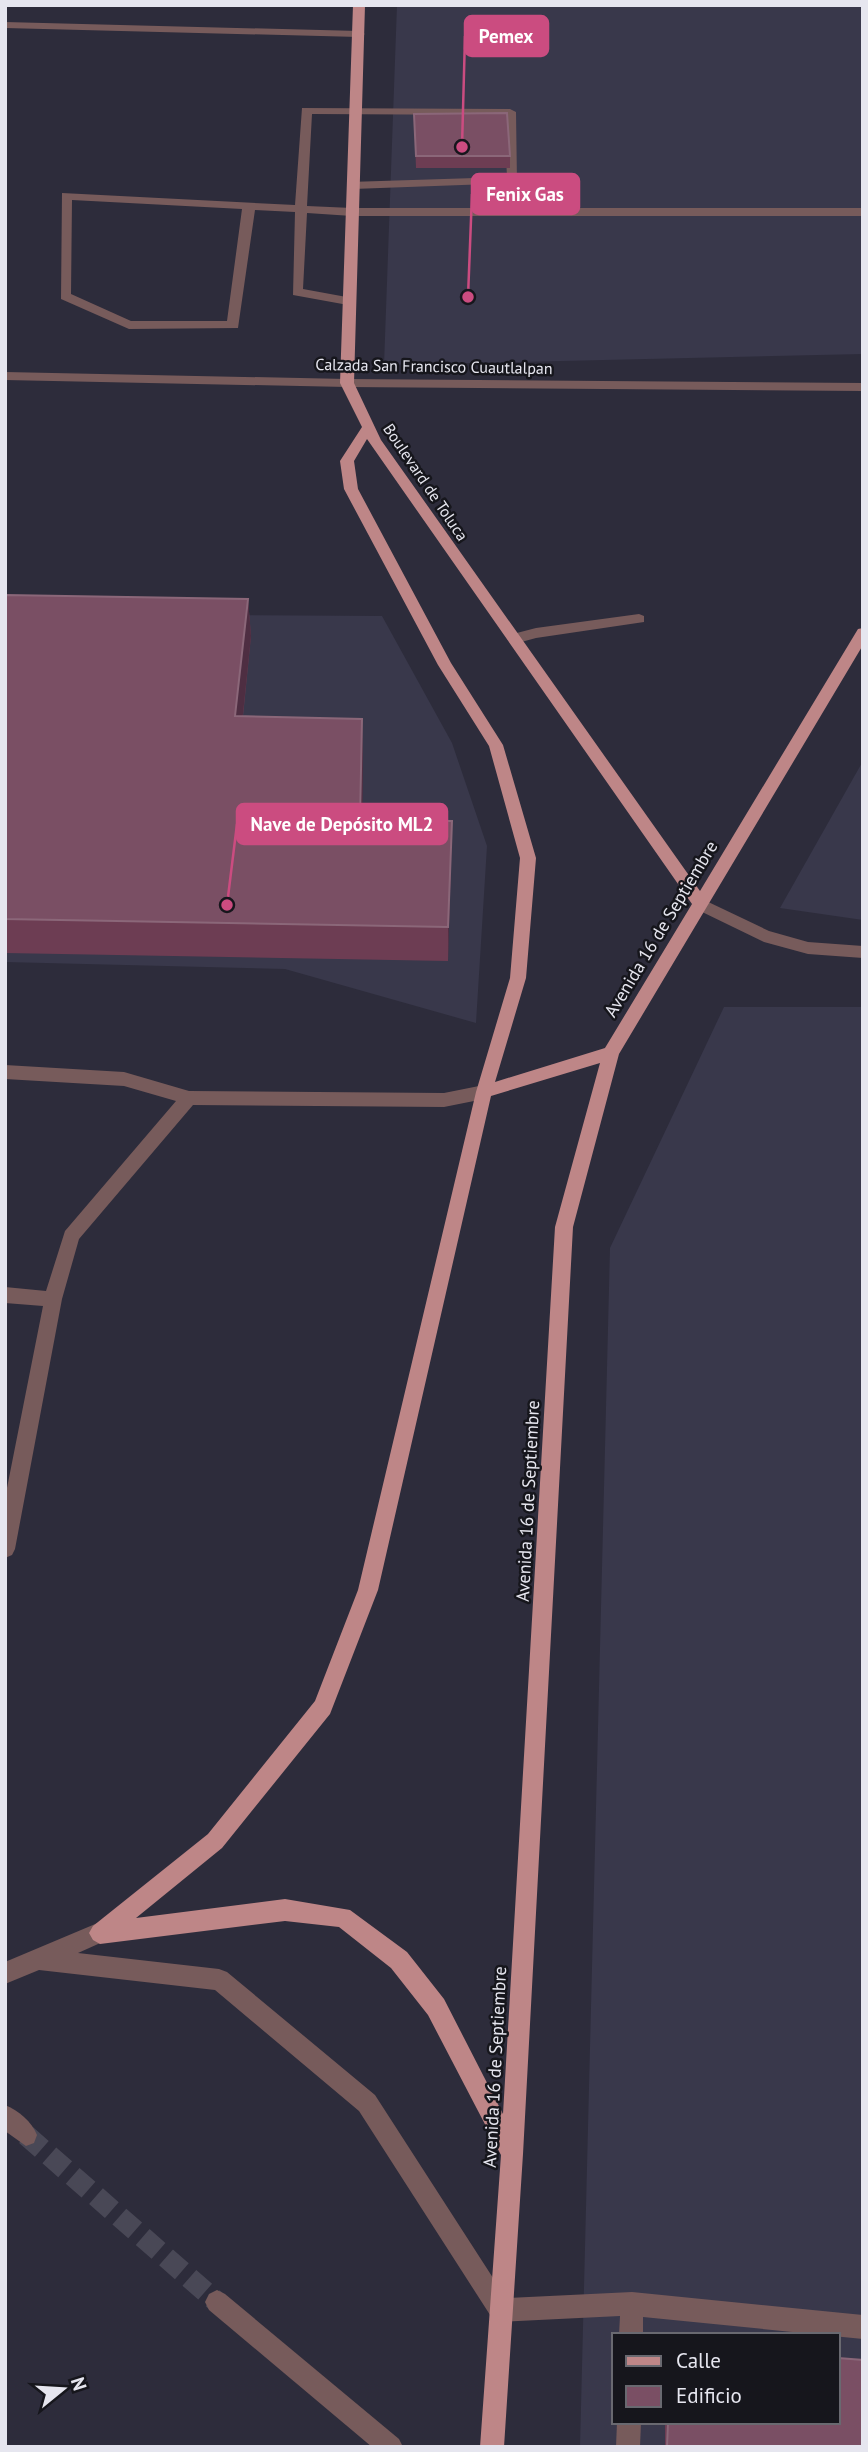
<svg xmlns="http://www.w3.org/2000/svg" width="868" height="2452" viewBox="0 0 868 2452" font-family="'PT Sans',sans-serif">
<rect width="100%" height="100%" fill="#2d2c3b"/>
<g fill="#39384b" fill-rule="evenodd">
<polygon points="397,5 863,5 863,354 384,365"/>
<polygon points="5,614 382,616 452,743 487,846 476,1023 285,969 5,962"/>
<polygon points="863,761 863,920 780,908"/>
<path d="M 724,1007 L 863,1007 L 863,2447 L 580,2447 L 610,1248 ZM 614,2335 L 838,2335 L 838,2422 L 614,2422 Z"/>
</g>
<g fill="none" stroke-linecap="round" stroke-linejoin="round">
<polyline stroke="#494856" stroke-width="21" stroke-dasharray="21 10" stroke-linecap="butt" points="26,2135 217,2302"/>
<g fill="#775b5b" fill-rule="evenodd">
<polygon points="5,22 359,31 365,34 359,37 5,28"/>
<path d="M 302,108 L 510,109 L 516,112 L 517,183 L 353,189 L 347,185 L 349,182 L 507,177 L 504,115 L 312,114 L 307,206 L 352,208 L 863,208 L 863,216 L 352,216 L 307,213 L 303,289 L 352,298 L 352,304 L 348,305 L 293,295 L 295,212 L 255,210 L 238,328 L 129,329 L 61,299 L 62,193 L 295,205 ZM 72,200 L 242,209 L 227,321 L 131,321 L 71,294 Z"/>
<polygon points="5,372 347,379 863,383 863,391 347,387 5,380"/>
<polygon points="639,614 644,616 644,622 536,638 514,644 507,639 509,635 536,628"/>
<polygon points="702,899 769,931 808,942 863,946 863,958 808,954 764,942 696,909 694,905 696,901"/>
<polygon points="5,1065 124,1072 189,1091 444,1093 484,1085 490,1087 492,1092 490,1097 484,1099 444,1107 193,1105 79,1239 62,1299 15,1549 12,1555 5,1558 5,1498 43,1306 5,1303 5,1287 46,1291 65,1231 176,1101 124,1086 5,1079"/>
<polygon points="100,1922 107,1926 111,1933 107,1940 78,1953 219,1969 227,1972 375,2095 506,2298 632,2292 863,2315 863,2339 643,2317 643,2335 619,2335 620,2316 500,2322 492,2318 359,2111 215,1990 39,1970 5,1984 5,1962"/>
<path d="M 5,2105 C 18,2110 32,2122 37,2135 L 34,2143 L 26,2146 L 5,2131 Z"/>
<polygon points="217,2290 225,2294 399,2439 403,2447 372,2447 209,2310 205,2302 209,2294"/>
<polygon points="617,2422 641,2422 640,2447 616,2447"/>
</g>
<path fill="#be8687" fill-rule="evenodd" d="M 353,5 L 365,5 L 354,383 L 381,440 L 700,891 L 858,629 L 863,628 L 863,645 L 619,1054 L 573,1227 L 523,2154 L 504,2447 L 480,2447 L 501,2155 L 428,2015 L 391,1968 L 339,1927 L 285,1921 L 100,1944 L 93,1940 L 89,1933 L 93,1926 L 208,1834 L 315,1701 L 358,1590 L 476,1092 L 510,978 L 520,858 L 489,746 L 438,665 L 344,489 L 340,461 L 362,427 L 340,383 ZM 367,439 L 692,904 L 605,1048 L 495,1082 L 526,978 L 536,858 L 503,745 L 451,663 L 358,489 L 354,461 ZM 600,1063 L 555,1227 L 503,2114 L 444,1999 L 407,1952 L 350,1910 L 285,1899 L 136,1918 L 222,1848 L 330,1714 L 378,1590 L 491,1096 Z"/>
</g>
<g fill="#6d3d53">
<polygon points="414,114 510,156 510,168 416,168"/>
<polygon points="5,595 248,599 251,636 243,716 363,755 362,820 452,821 448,961 5,953"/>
<polygon points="665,2422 838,2422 863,2447 665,2447"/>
</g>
<g fill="#4e2e42">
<polygon points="248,599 251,636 239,752 235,716"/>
<polygon points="362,719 363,755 362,856 360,820"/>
<polygon points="452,821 451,857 448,961 448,927"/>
</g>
<g fill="#7a4f64" stroke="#8b6779" stroke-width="2">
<polygon points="507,113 510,156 416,156 414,114"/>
<polygon points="5,595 248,599 235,716 362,719 360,820 452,821 448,927 5,919"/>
<polygon points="838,2358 863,2360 863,2447 667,2447 668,2422 838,2422"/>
</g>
<g text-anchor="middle" stroke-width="5" stroke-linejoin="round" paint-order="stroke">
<g font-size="16" fill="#e6e6ef" stroke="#16161c">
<text transform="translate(434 366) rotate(1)" y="6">Calzada San Francisco Cuautlalpan</text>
<text transform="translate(426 482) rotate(56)" y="6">Boulevard de Toluca</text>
</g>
<g font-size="18" fill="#e6e6ef" stroke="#16161c">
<text transform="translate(661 929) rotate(-59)" y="6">Avenida 16 de Septiembre</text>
<text transform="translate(528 1501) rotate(-87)" y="6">Avenida 16 de Septiembre</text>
<text transform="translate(495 2067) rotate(-87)" y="6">Avenida 16 de Septiembre</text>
</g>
</g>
<path fill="none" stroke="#cb4c80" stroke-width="2.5" d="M462 147L465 36M468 297L472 194M227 905L237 824"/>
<g fill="#cb4c80" stroke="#16161c" stroke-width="2.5">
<circle cx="462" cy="147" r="7"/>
<circle cx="468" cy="297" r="7"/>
<circle cx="227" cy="905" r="7"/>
</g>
<g fill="#cb4c80" stroke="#cb4c80" stroke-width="2.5">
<rect x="465" y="16" width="83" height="40" rx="7"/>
<rect x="472" y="174" width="107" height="40" rx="7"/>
<rect x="237" y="804" width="210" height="40" rx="7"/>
</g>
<g font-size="19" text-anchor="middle" font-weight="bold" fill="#fff">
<text x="506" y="43">Pemex</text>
<text x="525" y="201">Fenix Gas</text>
<text x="342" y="831">Nave de Depósito ML2</text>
</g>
<rect width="868" height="2452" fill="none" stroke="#e6e6ef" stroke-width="14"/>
<rect x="612" y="2333" width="228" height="91" fill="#16161c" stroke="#696970" stroke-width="2"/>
<rect x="626" y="2356" width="35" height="10" fill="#be8687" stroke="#696970" stroke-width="2"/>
<text x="676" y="2368" font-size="21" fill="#e6e6ef">Calle</text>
<rect x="626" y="2386" width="35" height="21" fill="#7a4f64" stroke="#696970" stroke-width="2"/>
<text x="676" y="2403" font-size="21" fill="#e6e6ef">Edificio</text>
<g transform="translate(63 2389) rotate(72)" stroke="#16161c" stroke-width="5" paint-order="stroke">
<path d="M0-5L12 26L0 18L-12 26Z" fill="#e6e6ef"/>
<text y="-10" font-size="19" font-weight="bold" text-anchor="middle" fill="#e6e6ef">N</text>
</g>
</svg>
